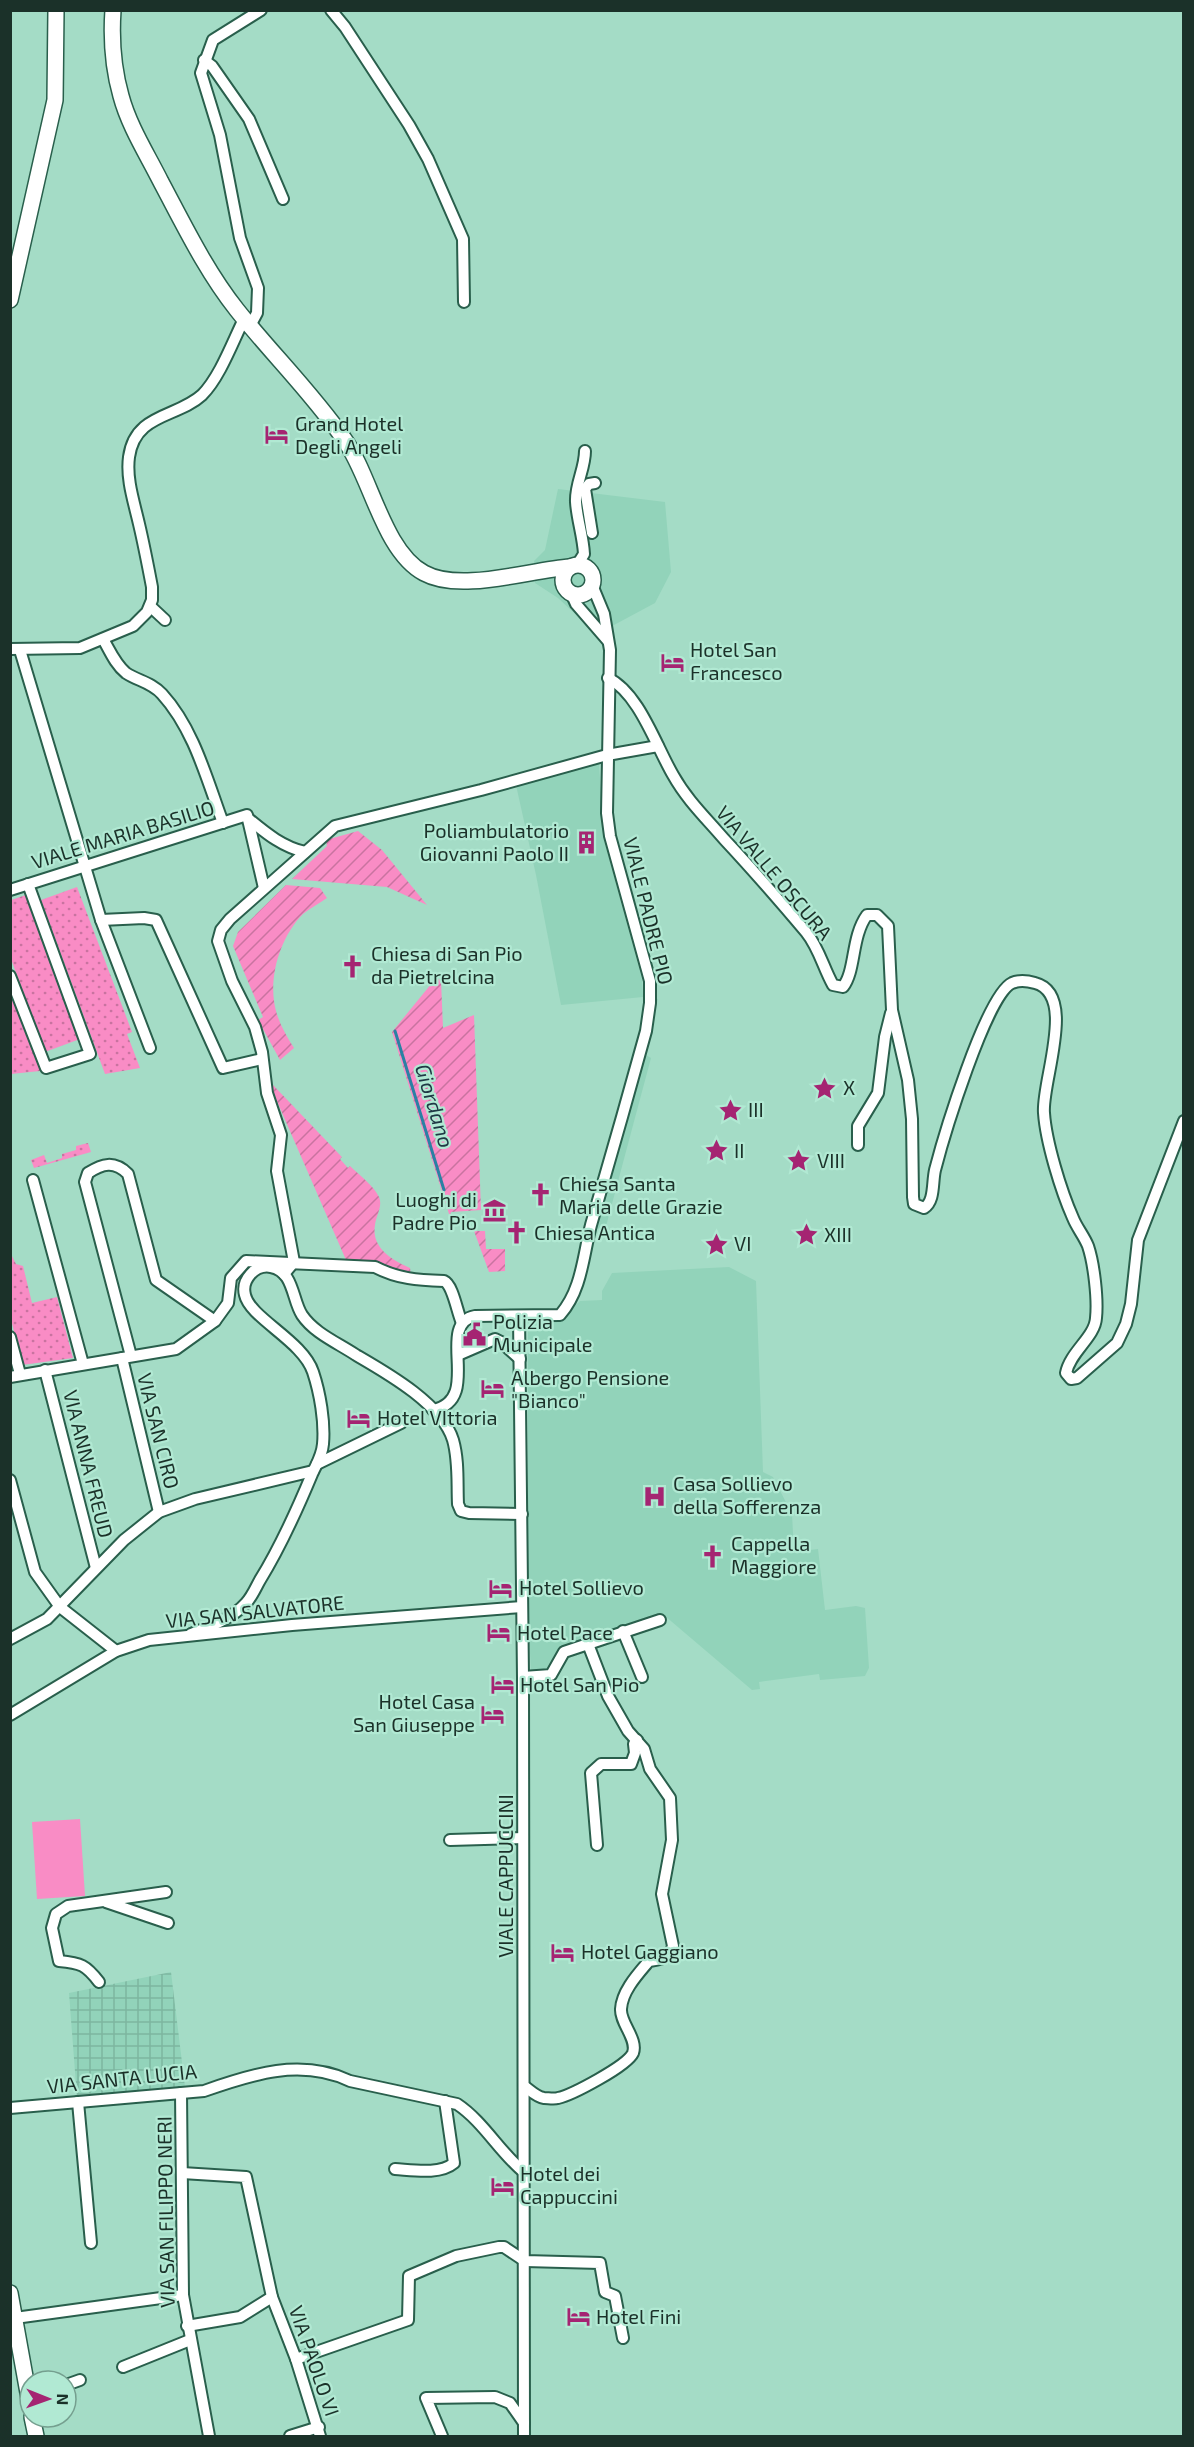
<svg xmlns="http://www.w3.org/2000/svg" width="1194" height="2447" viewBox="0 0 1194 2447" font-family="'Exo 2',sans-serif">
<defs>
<pattern id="industrial-grid" width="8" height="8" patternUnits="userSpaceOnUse" patternTransform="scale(1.5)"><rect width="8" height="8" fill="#92d3ba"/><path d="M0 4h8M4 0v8" fill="none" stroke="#7db6a0"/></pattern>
<pattern id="grass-dots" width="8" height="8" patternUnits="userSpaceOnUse" patternTransform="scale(1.5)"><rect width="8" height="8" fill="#f98cc5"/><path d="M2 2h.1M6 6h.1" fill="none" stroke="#c973a0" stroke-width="1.8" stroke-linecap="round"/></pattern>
<pattern id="garden-furrows" width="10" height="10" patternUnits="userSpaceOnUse" patternTransform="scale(1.5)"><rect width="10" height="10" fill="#f98cc5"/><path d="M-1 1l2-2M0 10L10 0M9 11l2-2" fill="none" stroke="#c973a0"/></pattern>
</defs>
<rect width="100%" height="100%" fill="#a4dcc6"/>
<g fill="#92d3ba">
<polygon points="558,489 665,502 671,572 655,603 614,625 601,638 558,598 535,583 534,561 545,550"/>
<polygon points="599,764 604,840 642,979 643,996 658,999 644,1054 651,1058 605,1230 596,1228 590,1222 643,1031 643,997 561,1005 536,875 516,785"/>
<polygon points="729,1267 756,1281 763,1472 773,1477 792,1514 794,1552 818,1549 825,1610 856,1606 865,1608 869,1668 865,1676 820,1680 819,1674 759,1682 760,1689 752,1690 665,1616 659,1615 560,1649 550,1672 531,1672 528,1614 528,1328 534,1323 558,1322 580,1301 602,1300 602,1291 612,1273"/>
</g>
<polygon fill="url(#industrial-grid)" points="171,1972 185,2087 77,2098 69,1993"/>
<g fill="url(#grass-dots)">
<polygon points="77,887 132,1032 127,1034 140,1068 105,1074 41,900"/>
<polygon points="26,895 80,1039 45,1052 11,959 11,900"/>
<polygon points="10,990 41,1068 40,1071 11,1074"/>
<polygon points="88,1143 91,1152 34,1168 31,1160 44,1155 47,1163 62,1158 62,1154 76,1150 76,1146"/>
<polygon points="10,1252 16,1264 23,1266 32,1303 57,1297 73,1358 22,1365 11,1319"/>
</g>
<polygon fill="#f98cc5" points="80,1819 85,1896 37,1899 32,1822"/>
<g fill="url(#garden-furrows)">
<polygon points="358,831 382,850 427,905 387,887 292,879 327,846 326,840"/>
<path d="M 286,885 L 320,888 L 327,898 C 320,903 310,908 303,914 C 282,935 270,971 274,1001 C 276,1018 285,1034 294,1048 L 280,1060 L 258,1020 L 263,1017 L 233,946 L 238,932 Z"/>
<polygon points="436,978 441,980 443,1028 474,1015 481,1210 451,1212 450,1217 392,1032"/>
<path d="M 273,1085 L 339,1154 L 342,1157 L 340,1159 L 348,1168 L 350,1166 C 359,1175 374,1186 379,1197 C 383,1206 376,1216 375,1225 C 371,1248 392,1260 410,1268 L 411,1275 L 346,1260 L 273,1092 Z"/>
<polygon points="474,1231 485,1231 486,1249 505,1249 505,1271 489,1272"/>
</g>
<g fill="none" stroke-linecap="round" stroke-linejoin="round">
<polyline stroke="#2a81a3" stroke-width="3" points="395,1031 444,1190"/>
<defs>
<g id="street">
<polyline points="331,10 345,27 409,125 428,159 463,239 464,302"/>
<polyline points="204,60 212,66 249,119 283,199"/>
<polyline points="250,326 257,313 258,288 240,238 220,135 201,73 213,40 261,10"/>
<polyline points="592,533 585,489 589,484 595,483"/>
<path d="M 577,565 L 584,554 C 583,536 577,519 576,502 C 575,484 585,469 585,451"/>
<polyline points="571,593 576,604 608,641"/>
<polyline points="150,606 165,620"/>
<path d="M 103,639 C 110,651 115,664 126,673 C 138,681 151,682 162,694 C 194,729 207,780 223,823"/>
<path d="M 10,649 L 80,648 L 133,626 L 147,612 L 152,600 L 152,587 C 148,566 144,545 139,524 C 134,502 126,479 129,457 C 135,413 177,418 202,395 C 220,377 233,341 244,319"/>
<polyline points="20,650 101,920 150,1048"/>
<path d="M 608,678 C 639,693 656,746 673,775 C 687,800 706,818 724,839 C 752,869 779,900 806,932 C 819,948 823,967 833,985 L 843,987 C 856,970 851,937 867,915 L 877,915 L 888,926 L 892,1010 L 908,1080 L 912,1119 L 913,1197 L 914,1204 L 924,1208 C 935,1201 932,1183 935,1170 C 943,1139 986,995 1012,983 C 1019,980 1028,981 1035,983 C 1078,994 1041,1083 1044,1113 C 1046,1142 1061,1191 1073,1218 C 1077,1228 1084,1236 1088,1246 C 1094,1264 1098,1299 1096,1318 C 1095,1337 1070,1352 1066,1373 L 1071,1379 L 1077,1378 L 1117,1343 L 1126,1324 L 1131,1304 L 1138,1240 L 1184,1121"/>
<path d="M 250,820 C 267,834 283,847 305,852"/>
<polyline points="10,890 247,815 264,888"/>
<polyline points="101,920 144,918 156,920 223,1068 262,1059"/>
<polyline points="10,976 46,1068 90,1054 28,884"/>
<polyline points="858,1145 858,1126 878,1093 885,1037 891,1013"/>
<polyline points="33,1180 83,1364"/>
<polyline points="284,1274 294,1262 277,1171 281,1135 267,1093 262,1052 255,1027 232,981 218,941 221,930 230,919 335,826 481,790 607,755 658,746"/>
<polyline points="519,1316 523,1677 524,2436"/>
<polyline points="10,1337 20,1374"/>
<polyline points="458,1355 495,1339 501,1342 520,1359"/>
<path d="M 131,1356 L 85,1182 L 88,1173 C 102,1164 114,1160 128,1174 L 156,1280 L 215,1321"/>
<polyline points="122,1358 159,1512"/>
<polyline points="45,1370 96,1568"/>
<path d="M 10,1377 L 176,1349 L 215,1321 L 228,1303 L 231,1278 L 246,1261 L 375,1267 C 398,1279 418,1280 444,1281 C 453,1285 457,1312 462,1323"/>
<path d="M 433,1410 C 484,1400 434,1324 475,1316 L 560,1315 C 582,1290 583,1256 591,1225 C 610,1160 628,1096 646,1031 L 650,1003 L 650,981 L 610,836 L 607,813 L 610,650 L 604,614 L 592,585"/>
<polyline points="317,1464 401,1423"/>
<polyline points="10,1480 35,1572 60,1607 116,1651"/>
<polyline points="623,1631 642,1677"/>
<path d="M 191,1634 C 209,1627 233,1618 246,1603 C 252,1597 256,1587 260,1580 C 281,1546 297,1510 312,1474 C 317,1463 322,1456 323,1444 C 325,1422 320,1393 313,1372 C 303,1341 250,1318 245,1295 C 241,1280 255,1264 271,1267 C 294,1271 292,1300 302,1315 C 314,1333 338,1343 356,1355 C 387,1373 442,1404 453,1440 C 459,1461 457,1483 458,1504 L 461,1511 L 469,1513 L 522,1514"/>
<polyline points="10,1639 47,1619 124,1540 159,1512 195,1499 313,1471"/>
<polyline points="523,1677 551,1675 564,1652 660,1620"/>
<polyline points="10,1715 116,1651 149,1640 292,1625 522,1607"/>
<polyline points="450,1840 523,1838"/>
<polyline points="597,1845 591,1773 601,1764 631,1764 635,1753 634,1744 637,1740"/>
<polyline points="106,1902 168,1923"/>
<path d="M 99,1982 C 86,1965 81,1963 59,1961 L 52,1928 L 56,1914 L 68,1906 L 166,1892"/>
<path d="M 524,2086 C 530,2090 536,2097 544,2098 C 548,2098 554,2099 558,2098 C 572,2095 627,2066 633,2053 C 638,2039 620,2023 621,2009 C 622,1991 638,1974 649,1961 C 661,1959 669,1959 673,1946 L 662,1894 L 672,1840 L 670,1798 L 650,1769 L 644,1749 L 628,1731 L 608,1696 L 588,1644"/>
<polyline points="181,2093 183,2295 209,2436"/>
<polyline points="78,2102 91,2243"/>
<path d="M 10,2108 L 204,2091 C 252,2074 301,2058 350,2081 L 457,2104 C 484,2122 500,2153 525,2173"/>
<path d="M 395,2169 C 412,2170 440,2175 454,2163 L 445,2101"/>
<polyline points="182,2173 246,2177 272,2297 296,2359 320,2436"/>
<polyline points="15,2318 183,2295"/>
<polyline points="187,2326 240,2317 272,2297"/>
<polyline points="296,2359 408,2320 409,2276 456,2256 499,2247 504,2247 525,2261 600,2263 605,2292 615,2296 623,2338"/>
<polyline points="123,2367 190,2340"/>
<polyline points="66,2385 80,2380"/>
<polyline points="290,2436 319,2427"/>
<polyline points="442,2436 426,2398 495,2397 510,2403 524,2423"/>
</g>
<g id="secondary">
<path d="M 113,10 C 111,39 113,68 121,96 C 129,126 147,154 161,182 C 184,225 206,271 237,310 C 272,354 312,393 344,439 C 371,476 383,551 424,573 C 460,593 529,570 570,567"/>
<polyline points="10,300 55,100 56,10"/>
<circle cx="578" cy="580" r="15"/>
<polyline points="10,2293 30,2404"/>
<polyline points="32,2417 36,2436"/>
</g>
</defs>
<use href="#street" stroke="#295f4c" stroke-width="14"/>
<use href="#secondary" stroke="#295f4c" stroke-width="18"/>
<use href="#street" stroke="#fff" stroke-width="10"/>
<use href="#secondary" stroke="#fff" stroke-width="15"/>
</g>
<defs>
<symbol id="hotel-bare" viewBox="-9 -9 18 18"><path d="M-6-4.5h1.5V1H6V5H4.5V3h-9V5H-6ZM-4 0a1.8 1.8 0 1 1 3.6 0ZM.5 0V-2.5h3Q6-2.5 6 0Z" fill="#a52472" stroke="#b1e9d3" stroke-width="2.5" paint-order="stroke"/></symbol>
<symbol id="building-bare" viewBox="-9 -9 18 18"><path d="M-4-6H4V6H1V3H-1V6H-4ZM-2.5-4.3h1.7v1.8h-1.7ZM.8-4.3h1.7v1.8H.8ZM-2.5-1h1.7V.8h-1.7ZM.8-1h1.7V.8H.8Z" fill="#a52472" stroke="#b1e9d3" stroke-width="2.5" paint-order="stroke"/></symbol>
<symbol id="church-bare" viewBox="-9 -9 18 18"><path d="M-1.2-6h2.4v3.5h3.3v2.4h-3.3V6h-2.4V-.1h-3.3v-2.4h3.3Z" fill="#a52472" stroke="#b1e9d3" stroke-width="2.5" paint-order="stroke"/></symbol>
<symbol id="sight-bare" viewBox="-9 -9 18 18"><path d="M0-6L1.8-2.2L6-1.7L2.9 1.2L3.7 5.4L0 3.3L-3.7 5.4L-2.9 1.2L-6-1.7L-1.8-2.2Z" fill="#a52472" stroke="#b1e9d3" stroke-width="2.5" paint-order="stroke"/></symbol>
<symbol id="museum-bare" viewBox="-9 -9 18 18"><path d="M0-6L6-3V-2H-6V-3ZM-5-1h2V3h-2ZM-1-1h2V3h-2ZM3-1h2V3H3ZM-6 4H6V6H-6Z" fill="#a52472" stroke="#b1e9d3" stroke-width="2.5" paint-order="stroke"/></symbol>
<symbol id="civic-bare" viewBox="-9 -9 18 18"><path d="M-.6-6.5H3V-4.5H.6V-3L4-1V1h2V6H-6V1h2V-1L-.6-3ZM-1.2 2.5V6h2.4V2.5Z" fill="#a52472" stroke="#b1e9d3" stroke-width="2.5" paint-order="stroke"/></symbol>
<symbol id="hospital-bare" viewBox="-9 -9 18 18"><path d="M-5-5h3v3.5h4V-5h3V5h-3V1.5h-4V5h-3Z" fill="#a52472" stroke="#b1e9d3" stroke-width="2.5" paint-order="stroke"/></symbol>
</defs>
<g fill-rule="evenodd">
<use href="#hotel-bare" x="260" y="418" width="33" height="33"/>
<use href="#hotel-bare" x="656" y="646" width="33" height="33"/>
<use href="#building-bare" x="570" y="826" width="33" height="33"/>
<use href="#church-bare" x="336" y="950" width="33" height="33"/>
<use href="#sight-bare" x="808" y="1072" width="33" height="33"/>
<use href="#sight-bare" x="714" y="1094" width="33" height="33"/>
<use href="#sight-bare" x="700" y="1134" width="33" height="33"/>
<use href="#sight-bare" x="782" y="1144" width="33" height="33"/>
<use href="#church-bare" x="524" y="1178" width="33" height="33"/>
<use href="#museum-bare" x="478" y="1194" width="33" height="33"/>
<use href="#church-bare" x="500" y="1216" width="33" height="33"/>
<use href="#sight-bare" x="790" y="1218" width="33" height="33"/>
<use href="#sight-bare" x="700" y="1228" width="33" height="33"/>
<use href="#civic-bare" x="458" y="1318" width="33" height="33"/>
<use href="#hotel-bare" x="476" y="1372" width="33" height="33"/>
<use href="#hotel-bare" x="342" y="1402" width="33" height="33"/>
<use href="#hospital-bare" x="638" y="1480" width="33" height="33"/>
<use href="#church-bare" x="696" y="1540" width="33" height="33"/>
<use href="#hotel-bare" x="484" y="1572" width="33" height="33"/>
<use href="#hotel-bare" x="482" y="1616" width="33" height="33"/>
<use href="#hotel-bare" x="486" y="1668" width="33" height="33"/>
<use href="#hotel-bare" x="476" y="1698" width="33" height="33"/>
<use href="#hotel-bare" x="546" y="1936" width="33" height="33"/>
<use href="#hotel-bare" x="486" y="2170" width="33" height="33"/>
<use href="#hotel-bare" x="562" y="2300" width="33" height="33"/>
</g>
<g text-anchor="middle" stroke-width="4.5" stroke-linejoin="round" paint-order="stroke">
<g font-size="20" fill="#1b3129" stroke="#b1e9d3" text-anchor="start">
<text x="295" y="431">Grand Hotel<tspan x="295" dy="23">Degli Angeli</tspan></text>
<text x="690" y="657">Hotel San<tspan x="690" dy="23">Francesco</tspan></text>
<text x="569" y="838" text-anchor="end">Poliambulatorio<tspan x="569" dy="23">Giovanni Paolo II</tspan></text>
<text x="371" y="961">Chiesa di San Pio<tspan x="371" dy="23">da Pietrelcina</tspan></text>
<text x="843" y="1095">X</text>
<text x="748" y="1117">III</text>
<text x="734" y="1158">II</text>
<text x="817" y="1168">VIII</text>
<text x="559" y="1191">Chiesa Santa<tspan x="559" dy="23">Maria delle Grazie</tspan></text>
<text x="477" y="1207" text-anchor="end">Luoghi di<tspan x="477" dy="23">Padre Pio</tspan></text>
<text x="534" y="1240">Chiesa Antica</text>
<text x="824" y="1242">XIII</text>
<text x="734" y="1251">VI</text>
<text x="493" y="1329">Polizia<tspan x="493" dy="23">Municipale</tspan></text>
<text x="511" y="1385">Albergo Pensione<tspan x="511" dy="23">"Bianco"</tspan></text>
<text x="377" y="1425">Hotel VIttoria</text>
<text x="673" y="1491">Casa Sollievo<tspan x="673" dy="23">della Sofferenza</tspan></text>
<text x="731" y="1551">Cappella<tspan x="731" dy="23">Maggiore</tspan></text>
<text x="519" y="1595">Hotel Sollievo</text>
<text x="517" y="1640">Hotel Pace</text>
<text x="520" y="1692">Hotel San Pio</text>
<text x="475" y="1709" text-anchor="end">Hotel Casa<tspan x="475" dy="23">San Giuseppe</tspan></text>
<text x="581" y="1959">Hotel Gaggiano</text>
<text x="520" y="2181">Hotel dei<tspan x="520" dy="23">Cappuccini</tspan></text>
<text x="596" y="2324">Hotel Fini</text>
</g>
<g font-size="20" fill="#1b3129" stroke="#b1e9d3">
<text transform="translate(123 835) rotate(-17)" y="7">VIALE MARIA BASILIO</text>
<text transform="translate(774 873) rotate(50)" y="7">VIA VALLE OSCURA</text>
<text transform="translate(648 911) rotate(76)" y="7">VIALE PADRE PIO</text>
<text transform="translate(158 1431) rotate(76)" y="7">VIA SAN CIRO</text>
<text transform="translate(88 1464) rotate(76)" y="7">VIA ANNA FREUD</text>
<text transform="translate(255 1612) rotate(-6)" y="7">VIA SAN SALVATORE</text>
<text transform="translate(506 1876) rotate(-90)" y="7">VIALE CAPPUCCINI</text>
<text transform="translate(122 2079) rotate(-6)" y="7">VIA SANTA LUCIA</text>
<text transform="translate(166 2212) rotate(-91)" y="7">VIA SAN FILIPPO NERI</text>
<text transform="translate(314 2361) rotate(71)" y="7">VIA PAOLO VI</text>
</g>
<g font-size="21" font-style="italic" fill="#203945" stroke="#b1e9d3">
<text transform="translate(434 1106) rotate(73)" y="7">Giordano</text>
</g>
</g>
<rect width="1194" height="2447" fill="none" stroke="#1b3129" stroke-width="24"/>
<g transform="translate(48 2399) rotate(91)"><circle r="28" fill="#b1e9d3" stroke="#759f8f" stroke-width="1.5"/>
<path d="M0-4.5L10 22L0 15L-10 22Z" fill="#a52472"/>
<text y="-9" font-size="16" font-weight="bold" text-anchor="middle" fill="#1b3129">N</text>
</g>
</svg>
